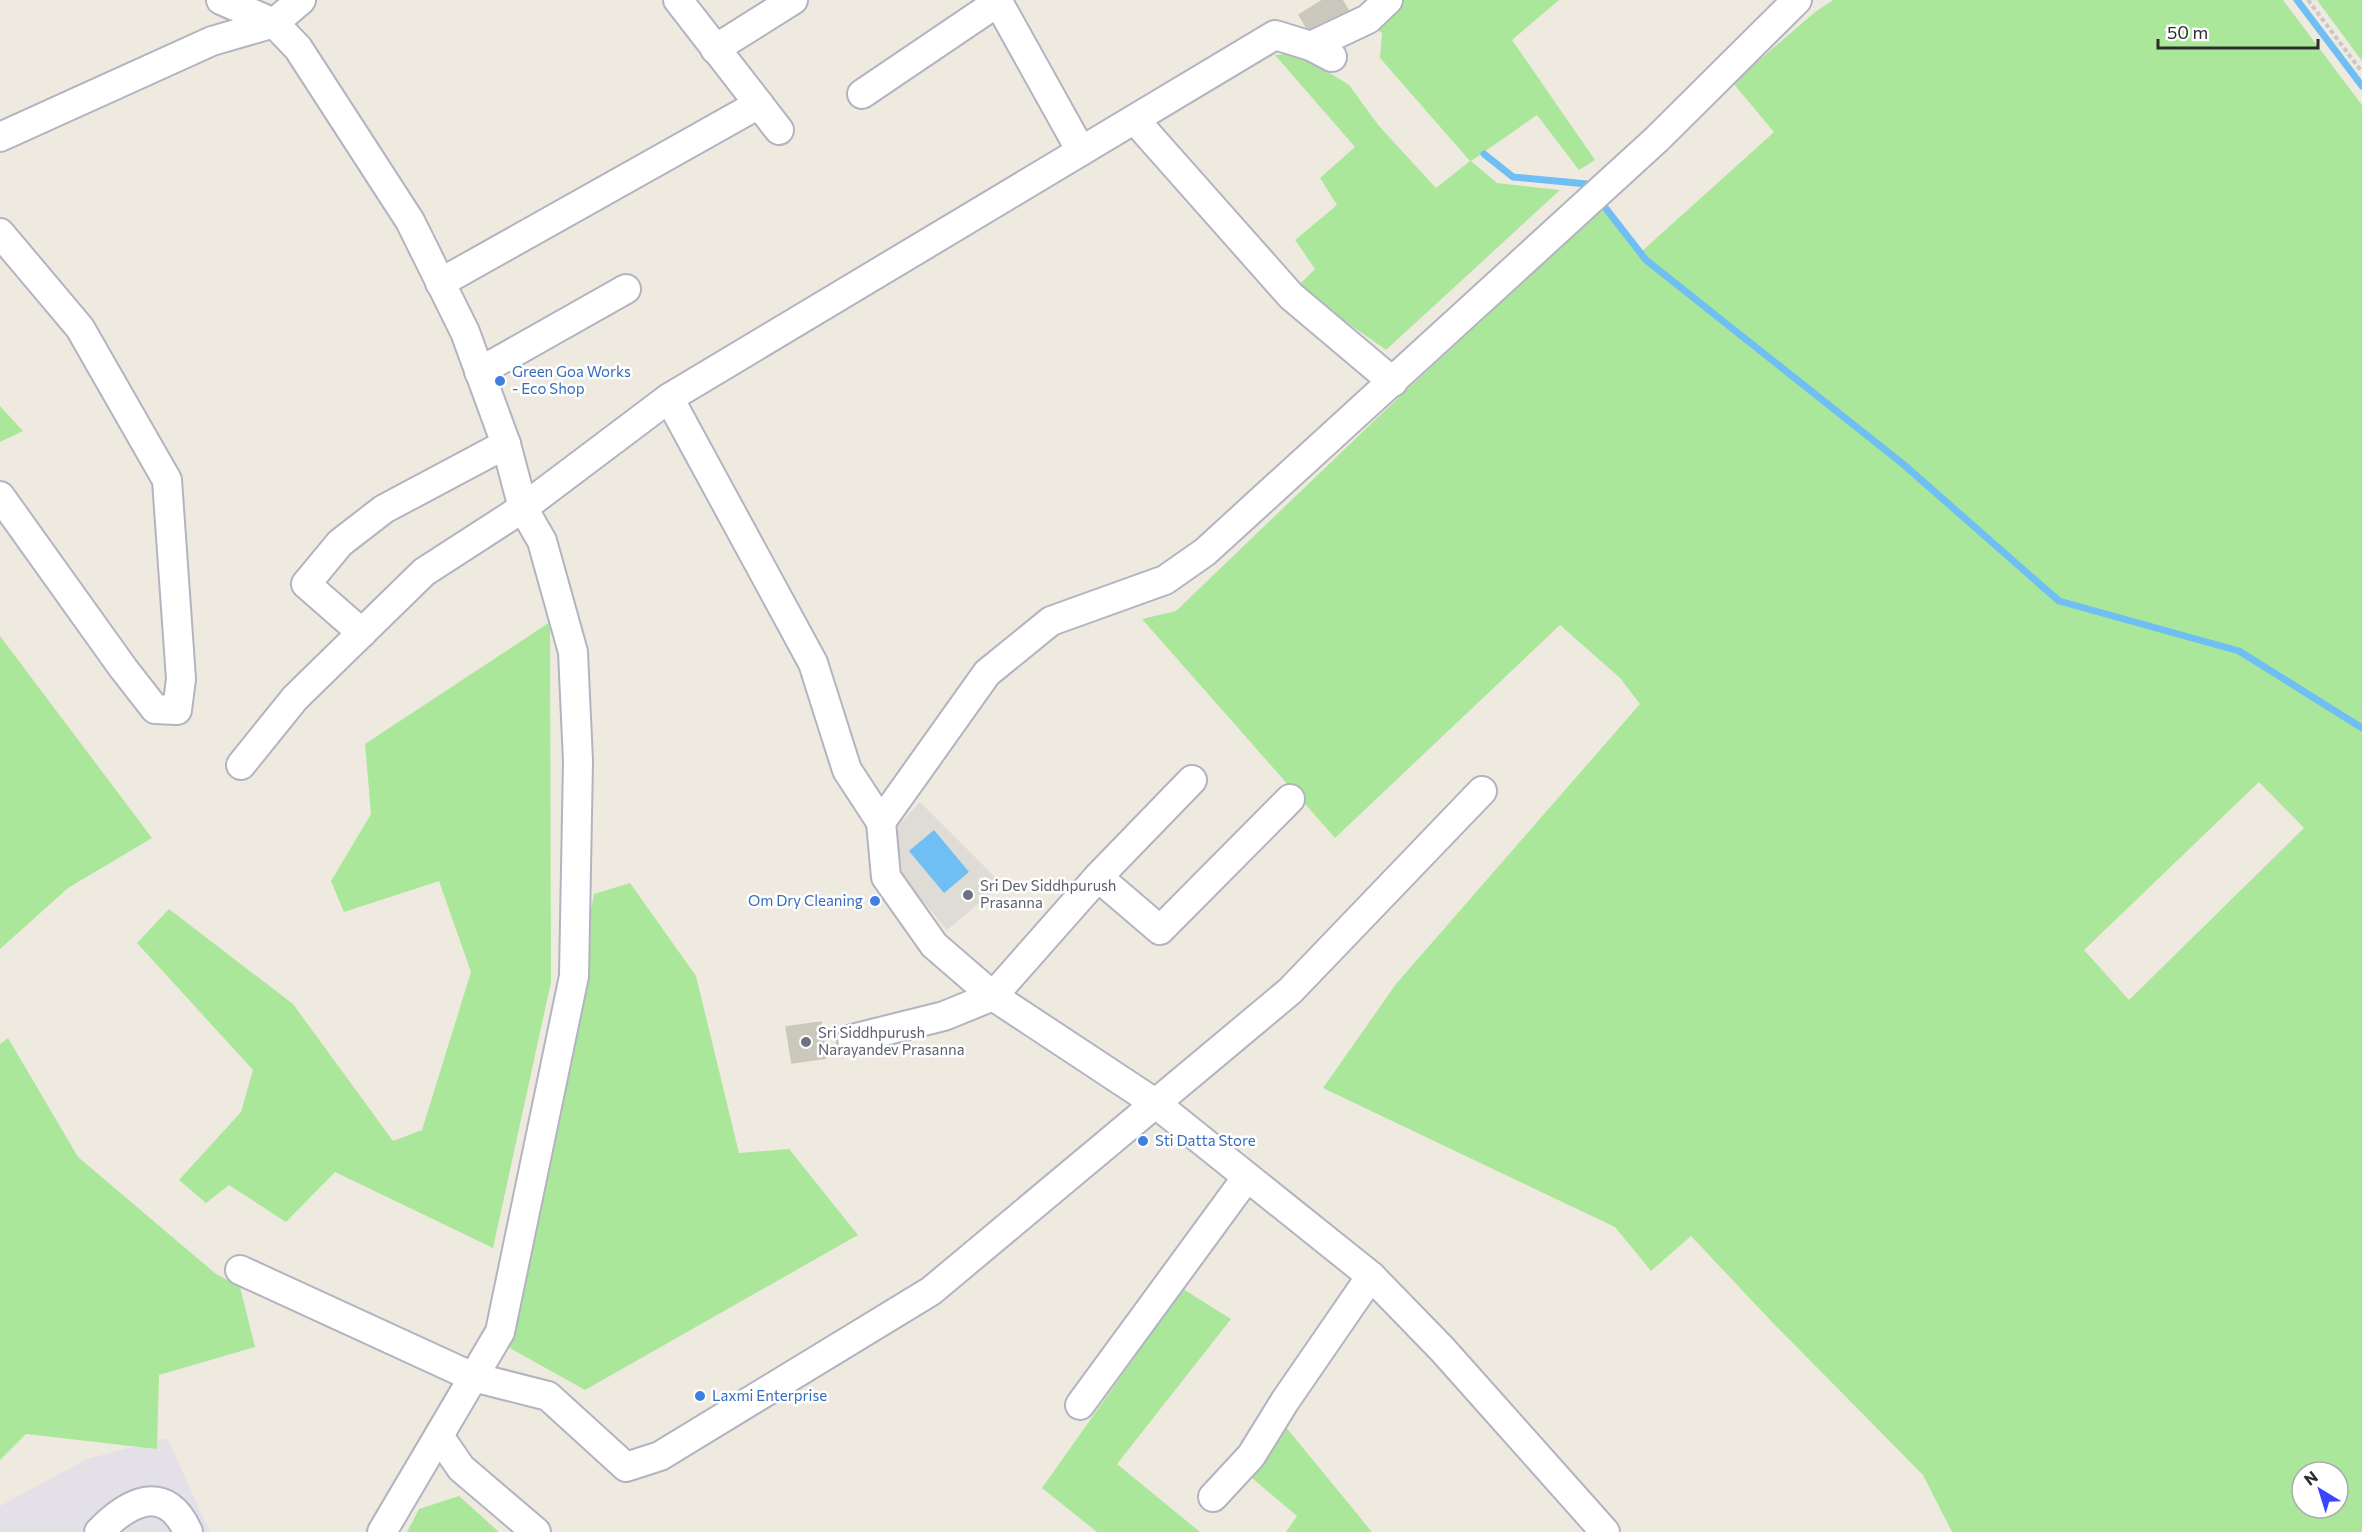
<svg xmlns="http://www.w3.org/2000/svg" width="2362" height="1532" viewBox="0 0 2362 1532" font-family="Commissioner,sans-serif">
<rect width="100%" height="100%" fill="#efeadf"/>
<polygon fill="#e3e0e7" points="167,1438 210,1532 0,1532 0,1506 87,1459"/>
<g fill="#aae79a" fill-rule="evenodd">
<polygon points="1399,0 1559,0 1512,40 1595,160 1579,170 1537,115 1471,161 1497,183 1560,190 1386,350 1297,287 1315,269 1295,240 1337,205 1320,178 1355,147 1275,55 1298,53 1349,85 1379,126 1436,188 1470,161 1380,58 1382,33 1372,25"/>
<path d="M 1833,0 L 2283,0 L 2362,105 L 2362,1532 L 1952,1532 L 1923,1475 L 1773,1323 L 1691,1236 L 1651,1271 L 1615,1227 L 1323,1088 L 1396,984 L 1640,704 L 1620,678 L 1560,625 L 1335,838 L 1142,619 L 1176,611 L 1400,396 L 1602,208 L 1641,252 L 1774,132 L 1733,83 L 1815,12 ZM 2259,782 L 2304,828 L 2129,1000 L 2084,950 ZM 2302,1472 L 2338,1472 L 2338,1508 L 2302,1508 Z"/>
<polygon points="2317,0 2362,0 2362,61"/>
<polygon points="0,406 23,431 0,442"/>
<polygon points="550,622 551,982 493,1248 335,1172 286,1222 229,1185 206,1203 179,1180 241,1112 253,1070 137,943 169,909 293,1004 393,1141 422,1130 471,972 439,881 344,912 331,881 371,814 365,744"/>
<polygon points="0,636 152,838 68,888 0,949"/>
<polygon points="630,883 696,976 739,1153 789,1149 858,1235 585,1390 506,1346 594,894"/>
<polygon points="8,1038 78,1157 216,1274 240,1287 255,1347 159,1375 157,1449 26,1434 0,1460 0,1044"/>
<polygon points="1183,1289 1231,1319 1117,1464 1200,1532 1097,1532 1042,1488"/>
<polygon points="1285,1426 1372,1532 1286,1532 1297,1516 1252,1478"/>
<polygon points="459,1496 499,1532 407,1532 419,1509"/>
</g>
<polygon fill="#dfdcd6" points="920,802 1002,884 947,930 903,877 896,828"/>
<polygon fill="#6fbff4" points="934,830 969,872 944,893 909,851"/>
<g fill="none" stroke-linecap="round" stroke-linejoin="round">
<g stroke="#6fbff4" stroke-width="7">
<polyline points="2297,0 2362,86"/>
<polyline points="1484,154 1513,177 1587,184 1591,189"/>
<polyline points="1600,201 1646,260 1903,464 2059,601 2239,651 2362,728"/>
</g>
</g>
<g fill="#cbc8bd" stroke="#cbc7b8" stroke-width="1.5">
<polygon points="1323,0 1342,0 1348,10 1310,28 1307,28 1299,15"/>
<polygon points="821,1022 826,1058 792,1063 786,1027"/>
</g>
<g fill="none" stroke-linecap="round" stroke-linejoin="round">
<defs>
<g id="minor">
<polyline points="221,0 274,23 298,48 410,221 465,332 506,444 523,508 542,541 573,652 578,761 574,976 500,1332 382,1532"/>
<polyline points="678,0 779,130"/>
<polyline points="997,0 1081,151"/>
<polyline points="1311,46 1368,19 1388,0"/>
<polyline points="715,49 793,0"/>
<polyline points="862,94 998,2"/>
<polyline points="1135,120 1291,296 1393,382"/>
<polyline points="0,137 212,41 274,23 301,0"/>
<polyline points="0,233 80,328 167,480 181,679 177,710 155,709 123,668 0,496"/>
<polyline points="440,283 759,104"/>
<polyline points="479,372 626,289"/>
<polyline points="669,398 813,663 847,770 881,822"/>
<polyline points="362,633 306,584 340,543 384,509 506,444"/>
<polyline points="241,765 295,698 424,572 523,508 669,398 1275,35 1311,46 1332,57"/>
<polyline points="1098,877 1160,930 1290,799"/>
<polyline points="852,1039 944,1016 993,996 1098,877 1192,780"/>
<polyline points="240,1270 473,1377 548,1396 626,1467 660,1456 931,1291 1290,991 1482,791"/>
<polyline points="1080,1405 1247,1177"/>
<polyline points="439,1436 461,1468 536,1532"/>
<polyline points="1213,1497 1251,1456 1285,1401 1371,1276"/>
<path d="M 99,1532 C 129,1501 166,1482 188,1532"/>
<polyline points="1605,1532 1442,1349 1371,1276 1155,1103 993,996 934,945 886,877 881,822 987,673 1051,621 1165,580 1205,552 1657,139 1797,0"/>
</g>
</defs>
<use href="#minor" stroke="#b3b3c1" stroke-width="32"/>
<polyline stroke="#c8c8c8" stroke-width="4" stroke-dasharray="4.5 3" stroke-linecap="butt" points="2308,0 2362,72"/>
<use href="#minor" stroke="#fff" stroke-width="28"/>
</g>
<g fill="#3f7fe0" stroke="#fff" stroke-width="2">
<circle cx="500" cy="381" r="6"/>
<circle cx="875" cy="901" r="6"/>
<circle cx="1143" cy="1141" r="6"/>
<circle cx="700" cy="1396" r="6"/>
</g>
<g fill="#6b7280" stroke="#fff" stroke-width="2">
<circle cx="968" cy="895" r="6"/>
<circle cx="806" cy="1042" r="6"/>
</g>
<g text-anchor="middle" stroke-width="5" stroke-linejoin="round" paint-order="stroke">
<g font-size="15" fill="#366cbe" stroke="#fff" text-anchor="start">
<text x="512" y="377">Green Goa Works<tspan x="512" dy="17">- Eco Shop</tspan></text>
<text x="863" y="906" text-anchor="end">Om Dry Cleaning</text>
<text x="1155" y="1146">Sti Datta Store</text>
<text x="712" y="1401">Laxmi Enterprise</text>
</g>
<g font-size="15" fill="#5b616d" stroke="#fff" text-anchor="start">
<text x="980" y="891">Sri Dev Siddhpurush<tspan x="980" dy="17">Prasanna</tspan></text>
<text x="818" y="1038">Sri Siddhpurush<tspan x="818" dy="17">Narayandev Prasanna</tspan></text>
</g>
</g>
<g transform="translate(2320 1490) rotate(322)"><circle r="28" fill="#ffffff" stroke="#ababab" stroke-width="1.5"/>
<path d="M0-4.5L10 22L0 15L-10 22Z" fill="#3c46ff"/>
<text y="-9" font-size="16" font-weight="bold" text-anchor="middle" fill="#2d2d2d">N</text>
</g>
<path d="M2158 39v9h160v-9" fill="none" stroke="#2d2d2d" stroke-width="3"/>
<text x="2167" y="39" font-size="18" fill="#2d2d2d" stroke="#ffffff" stroke-width="4.5" paint-order="stroke">50 m</text>
</svg>
